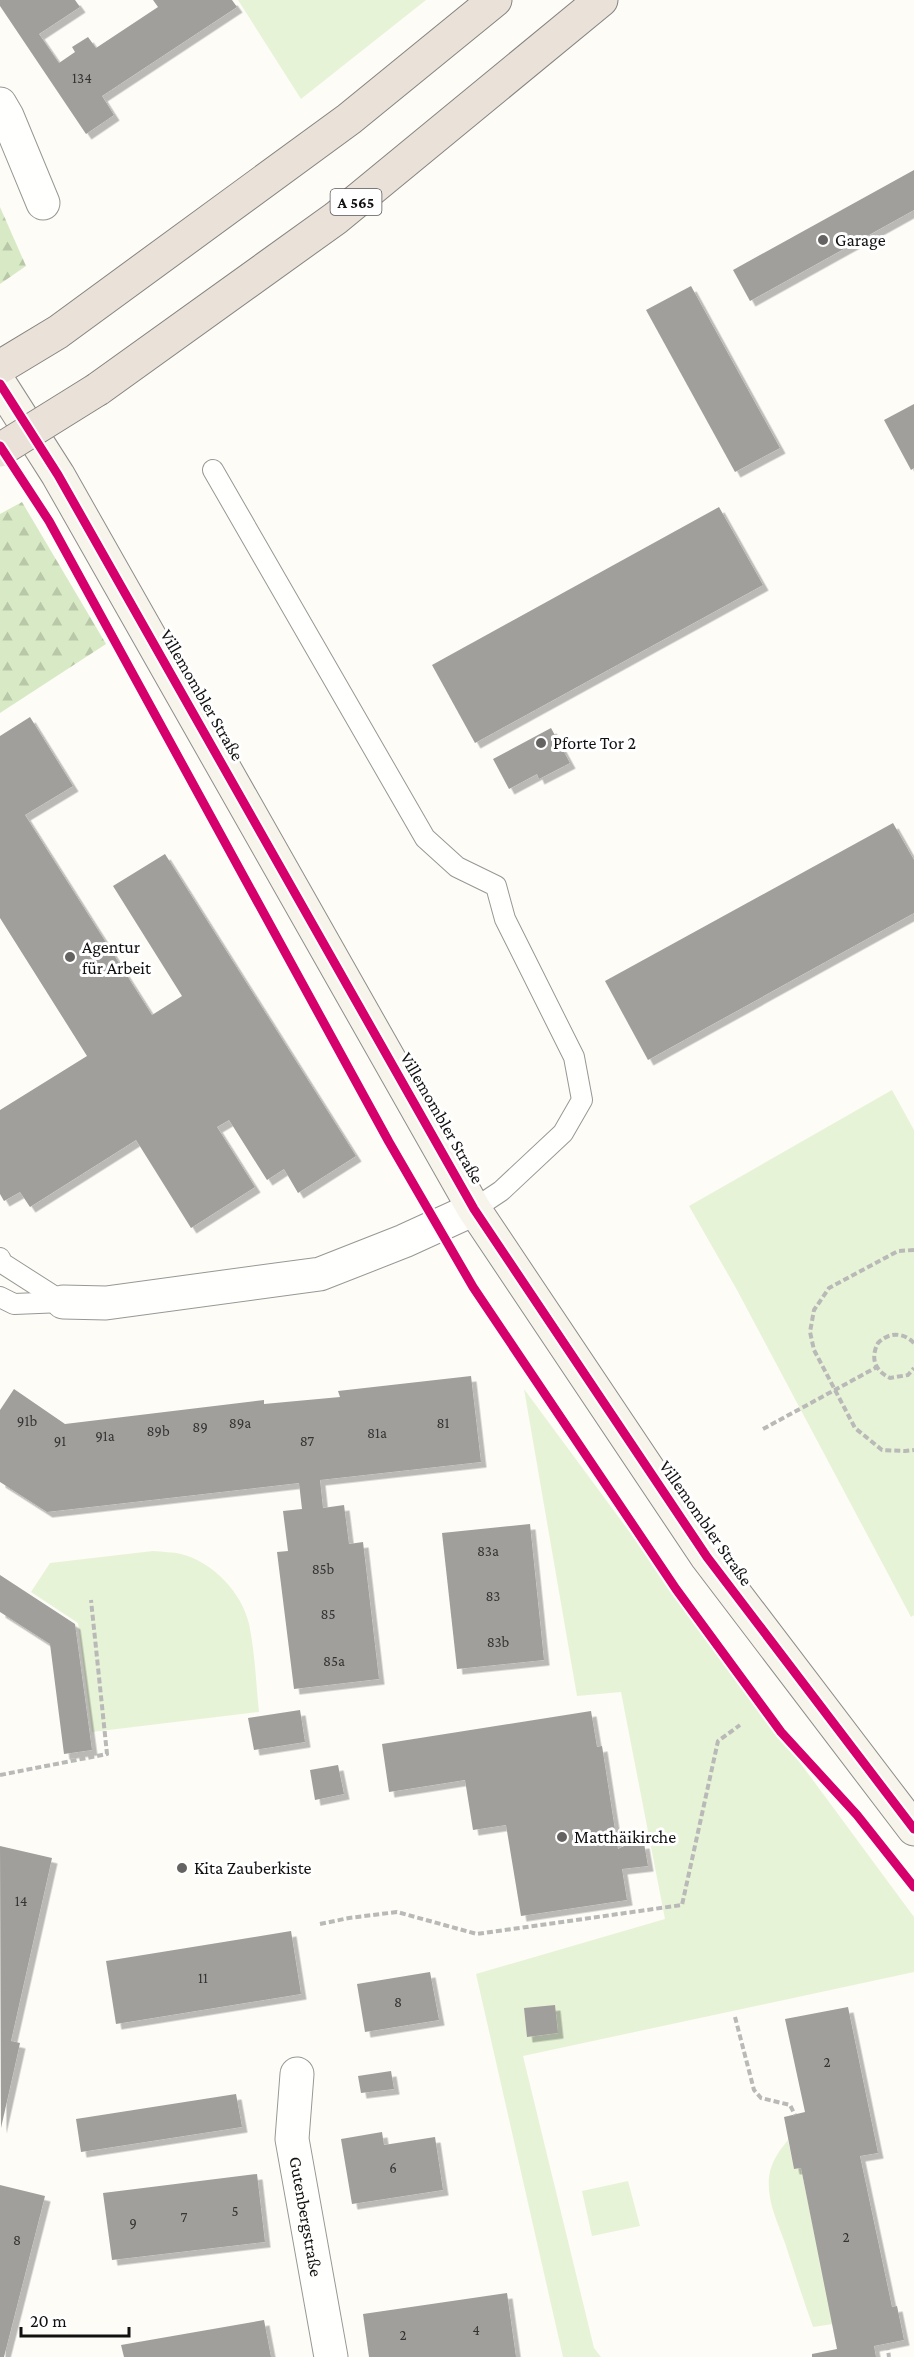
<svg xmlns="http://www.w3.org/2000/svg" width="914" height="2357" viewBox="0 0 914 2357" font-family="'Crimson Pro',serif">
<defs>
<pattern id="forest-firs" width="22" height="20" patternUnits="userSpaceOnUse" patternTransform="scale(1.5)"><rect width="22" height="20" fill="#d8eac5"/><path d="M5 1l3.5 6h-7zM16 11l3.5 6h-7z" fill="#b8c8a8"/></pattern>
<filter id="shadow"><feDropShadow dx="5.5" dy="5.5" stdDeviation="0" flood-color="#0004"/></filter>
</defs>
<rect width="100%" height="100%" fill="#fdfcf7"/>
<g fill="#e7f3d7">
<polygon points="238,0 426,0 301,99"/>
<polygon points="892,1090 914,1130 914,1615 911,1617 737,1290 689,1206"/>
<polygon points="524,1389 914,1917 914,1972 523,2056 594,2348 601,2357 563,2357 476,1974 665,1919 621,1692 577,1696"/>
<path d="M 153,1551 C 162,1552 173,1552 181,1554 C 213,1562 242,1593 249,1624 C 255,1653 256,1683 259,1712 L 92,1732 L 78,1623 L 31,1592 L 50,1563 Z"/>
<path d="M 788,2140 L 794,2169 L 801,2168 L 833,2324 L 813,2327 C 803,2299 794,2271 785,2243 C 777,2220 767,2202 769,2177 C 771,2162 779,2151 788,2140 Z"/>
<polygon points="628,2181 640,2226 592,2236 582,2191"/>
</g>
<g fill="url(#forest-firs)">
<polygon points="0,207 26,266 0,284"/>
<polygon points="22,502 106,644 0,713 0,514"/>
</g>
<g fill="#a19f9c" filter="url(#shadow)">
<polygon points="0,0 75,0 80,7 39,34 59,63 75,52 72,47 88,37 96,48 158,7 153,0 232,0 237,7 102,96 114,115 86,134 0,6"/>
<polygon points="914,170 914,210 750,301 733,270"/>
<polygon points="691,286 780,448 735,472 646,310"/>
<polygon points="914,404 914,468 911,470 884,420"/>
<polygon points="719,507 763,585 475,743 432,665"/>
<polygon points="30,717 73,786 25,815 152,1015 182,996 113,886 165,854 356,1156 298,1193 284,1169 267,1180 229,1120 217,1127 255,1187 191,1228 136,1140 30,1207 20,1192 4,1201 0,1194 0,1110 87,1056 0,918 0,736"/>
<polygon points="551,728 570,763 539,779 537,774 509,789 493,759"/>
<polygon points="893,823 914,860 914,913 648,1060 605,981"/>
<polygon points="471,1376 481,1462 320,1480 323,1508 344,1505 349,1544 363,1542 379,1679 294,1689 277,1552 288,1551 283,1511 302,1509 299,1483 47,1512 0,1482 0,1410 14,1389 65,1424 264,1400 264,1404 340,1397 338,1391"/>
<polygon points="530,1524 544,1660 457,1669 442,1533"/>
<polygon points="0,1575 75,1624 92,1750 64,1754 50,1644 0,1612"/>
<polygon points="300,1710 305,1742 254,1750 248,1718"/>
<polygon points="591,1711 597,1747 602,1746 618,1849 624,1846 644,1843 648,1866 622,1869 627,1900 521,1916 506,1825 473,1830 465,1780 389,1792 382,1744"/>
<polygon points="338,1765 344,1794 315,1800 310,1770"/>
<polygon points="0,1846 52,1858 11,2041 20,2043 1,2128"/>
<polygon points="291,1931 301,1994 116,2024 106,1961"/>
<polygon points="430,1972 439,2020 365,2032 357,1984"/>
<polygon points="555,2005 558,2033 527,2037 524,2008"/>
<polygon points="848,2007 878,2153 860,2156 892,2307 897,2306 904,2340 874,2346 876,2357 812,2357 812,2354 837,2349 801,2168 794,2169 784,2117 805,2112 785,2019"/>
<polygon points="391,2071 394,2089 361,2093 358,2076"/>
<polygon points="236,2094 242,2127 81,2152 76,2119"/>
<polygon points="382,2132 384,2145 435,2137 443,2190 352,2204 341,2139"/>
<polygon points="257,2174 265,2242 112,2260 103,2193"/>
<polygon points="0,2185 45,2196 4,2357 0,2357"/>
<polygon points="507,2293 516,2357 369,2357 363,2314"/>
<polygon points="264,2320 271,2357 124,2357 121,2345"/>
</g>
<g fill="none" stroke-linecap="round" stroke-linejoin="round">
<defs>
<g id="lane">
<polyline points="213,470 425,838 457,867 496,886 505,919 574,1057 582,1100 563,1133 501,1191 474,1209"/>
<polyline points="0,1258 2,1263 63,1302"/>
<polyline points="0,1297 14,1304 63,1302"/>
</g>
<g id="street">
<polyline points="0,104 7,116 43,203"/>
<polyline points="63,1302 106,1303 320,1274 404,1241 474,1209"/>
<path id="s1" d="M 297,2074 L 292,2139 L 331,2357"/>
</g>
<polyline id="secondary" points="0,384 58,475 474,1209 707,1557 914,1829"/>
<g id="highway">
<polyline points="0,367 58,332 349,119 495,0"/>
<polyline points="98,389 336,218 601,0"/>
</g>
</defs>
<use href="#lane" stroke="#979795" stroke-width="22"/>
<use href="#street" stroke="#979795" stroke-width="35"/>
<use href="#secondary" stroke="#8e8d8b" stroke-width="35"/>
<use href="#highway" stroke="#858482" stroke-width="35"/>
<g stroke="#b9b9b8" stroke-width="4" stroke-dasharray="6 3" stroke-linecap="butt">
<polyline points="914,1250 898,1251 829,1288 814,1310 810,1332 814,1350 855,1428 882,1450 905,1451 914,1450"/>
<path d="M 914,1343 C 903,1332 889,1332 878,1343 C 870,1358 875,1371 890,1378 L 908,1375 L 914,1368"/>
<polyline points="763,1429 877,1367"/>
<polyline points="0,1775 107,1754 91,1600"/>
<polyline points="320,1924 349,1918 397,1912 477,1934 682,1905 718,1741 740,1725"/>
<polyline points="735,2017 754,2090 761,2098 790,2105 795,2115"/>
<polyline points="887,2344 889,2357"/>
</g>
<use href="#lane" stroke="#fffffe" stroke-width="20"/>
<use href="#street" stroke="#fffffe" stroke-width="33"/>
<use href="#secondary" stroke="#f6f4eb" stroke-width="33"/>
<use href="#highway" stroke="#eae1d8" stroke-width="33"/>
<defs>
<polyline id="highway-bridge" points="0,450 98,389"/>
</defs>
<use href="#highway-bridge" stroke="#858482" stroke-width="35" stroke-linecap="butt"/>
<use href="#highway-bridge" stroke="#eae1d8" stroke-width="33"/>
<defs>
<g id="cycleway">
<polyline points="0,384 58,475 474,1209 707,1557 914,1829"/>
<polyline points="0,446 49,521 389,1142 473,1287 676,1589 781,1732 857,1815 914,1887"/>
</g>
</defs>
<use href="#cycleway" stroke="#fff" stroke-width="13"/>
<use href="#cycleway" stroke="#d6006c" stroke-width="9"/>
</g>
<g fill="#646362" stroke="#fff" stroke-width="2">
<circle cx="823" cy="240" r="6"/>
<circle cx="541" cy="743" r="6"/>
<circle cx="70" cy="957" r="6"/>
<circle cx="562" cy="1837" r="6"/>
<circle cx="182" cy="1868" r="6"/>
</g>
<g text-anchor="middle" stroke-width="6" stroke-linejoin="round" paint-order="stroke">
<g font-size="15" fill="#353434">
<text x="82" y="83">134</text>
<text x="27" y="1426">91b</text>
<text x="240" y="1428">89a</text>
<text x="443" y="1428">81</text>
<text x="200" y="1432">89</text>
<text x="158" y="1436">89b</text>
<text x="377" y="1438">81a</text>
<text x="105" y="1441">91a</text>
<text x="60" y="1446">91</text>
<text x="307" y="1446">87</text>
<text x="488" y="1556">83a</text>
<text x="323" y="1574">85b</text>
<text x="493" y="1601">83</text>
<text x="328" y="1619">85</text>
<text x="498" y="1647">83b</text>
<text x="334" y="1666">85a</text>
<text x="21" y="1906">14</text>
<text x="203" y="1983">11</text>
<text x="398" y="2007">8</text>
<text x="827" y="2067">2</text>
<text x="393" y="2173">6</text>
<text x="235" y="2216">5</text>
<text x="184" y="2222">7</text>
<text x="133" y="2228">9</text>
<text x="846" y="2242">2</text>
<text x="17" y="2245">8</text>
<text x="476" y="2335">4</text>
<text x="403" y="2340">2</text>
</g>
<rect fill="#fff" stroke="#585858" stroke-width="1.5" x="330.5" y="189" width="51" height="26" rx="4.5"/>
<g font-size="16" font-weight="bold" fill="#111">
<text x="356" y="208">A 565</text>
</g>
<g font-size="18" fill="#111" stroke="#fff" text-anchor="start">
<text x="835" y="246">Garage</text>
<text x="553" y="749">Pforte Tor 2</text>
<text x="82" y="953">Agentur<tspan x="82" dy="21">für Arbeit</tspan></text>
<text x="574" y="1843">Matthäikirche</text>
<text x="194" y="1874">Kita Zauberkiste</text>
</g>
<g font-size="18" fill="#111" stroke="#fff">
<text transform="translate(202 695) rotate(60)" y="6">Villemombler Straße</text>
<text transform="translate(442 1118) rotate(60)" y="6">Villemombler Straße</text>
<text transform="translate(706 1523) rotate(55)" y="6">Villemombler Straße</text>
<text dy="6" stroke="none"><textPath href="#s1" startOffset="144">Gutenbergstraße</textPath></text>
</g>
</g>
<path d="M21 2327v9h108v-9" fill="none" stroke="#111111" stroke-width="3"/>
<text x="30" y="2327" font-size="18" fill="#111111" stroke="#ffffff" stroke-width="4.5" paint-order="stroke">20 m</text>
</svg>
